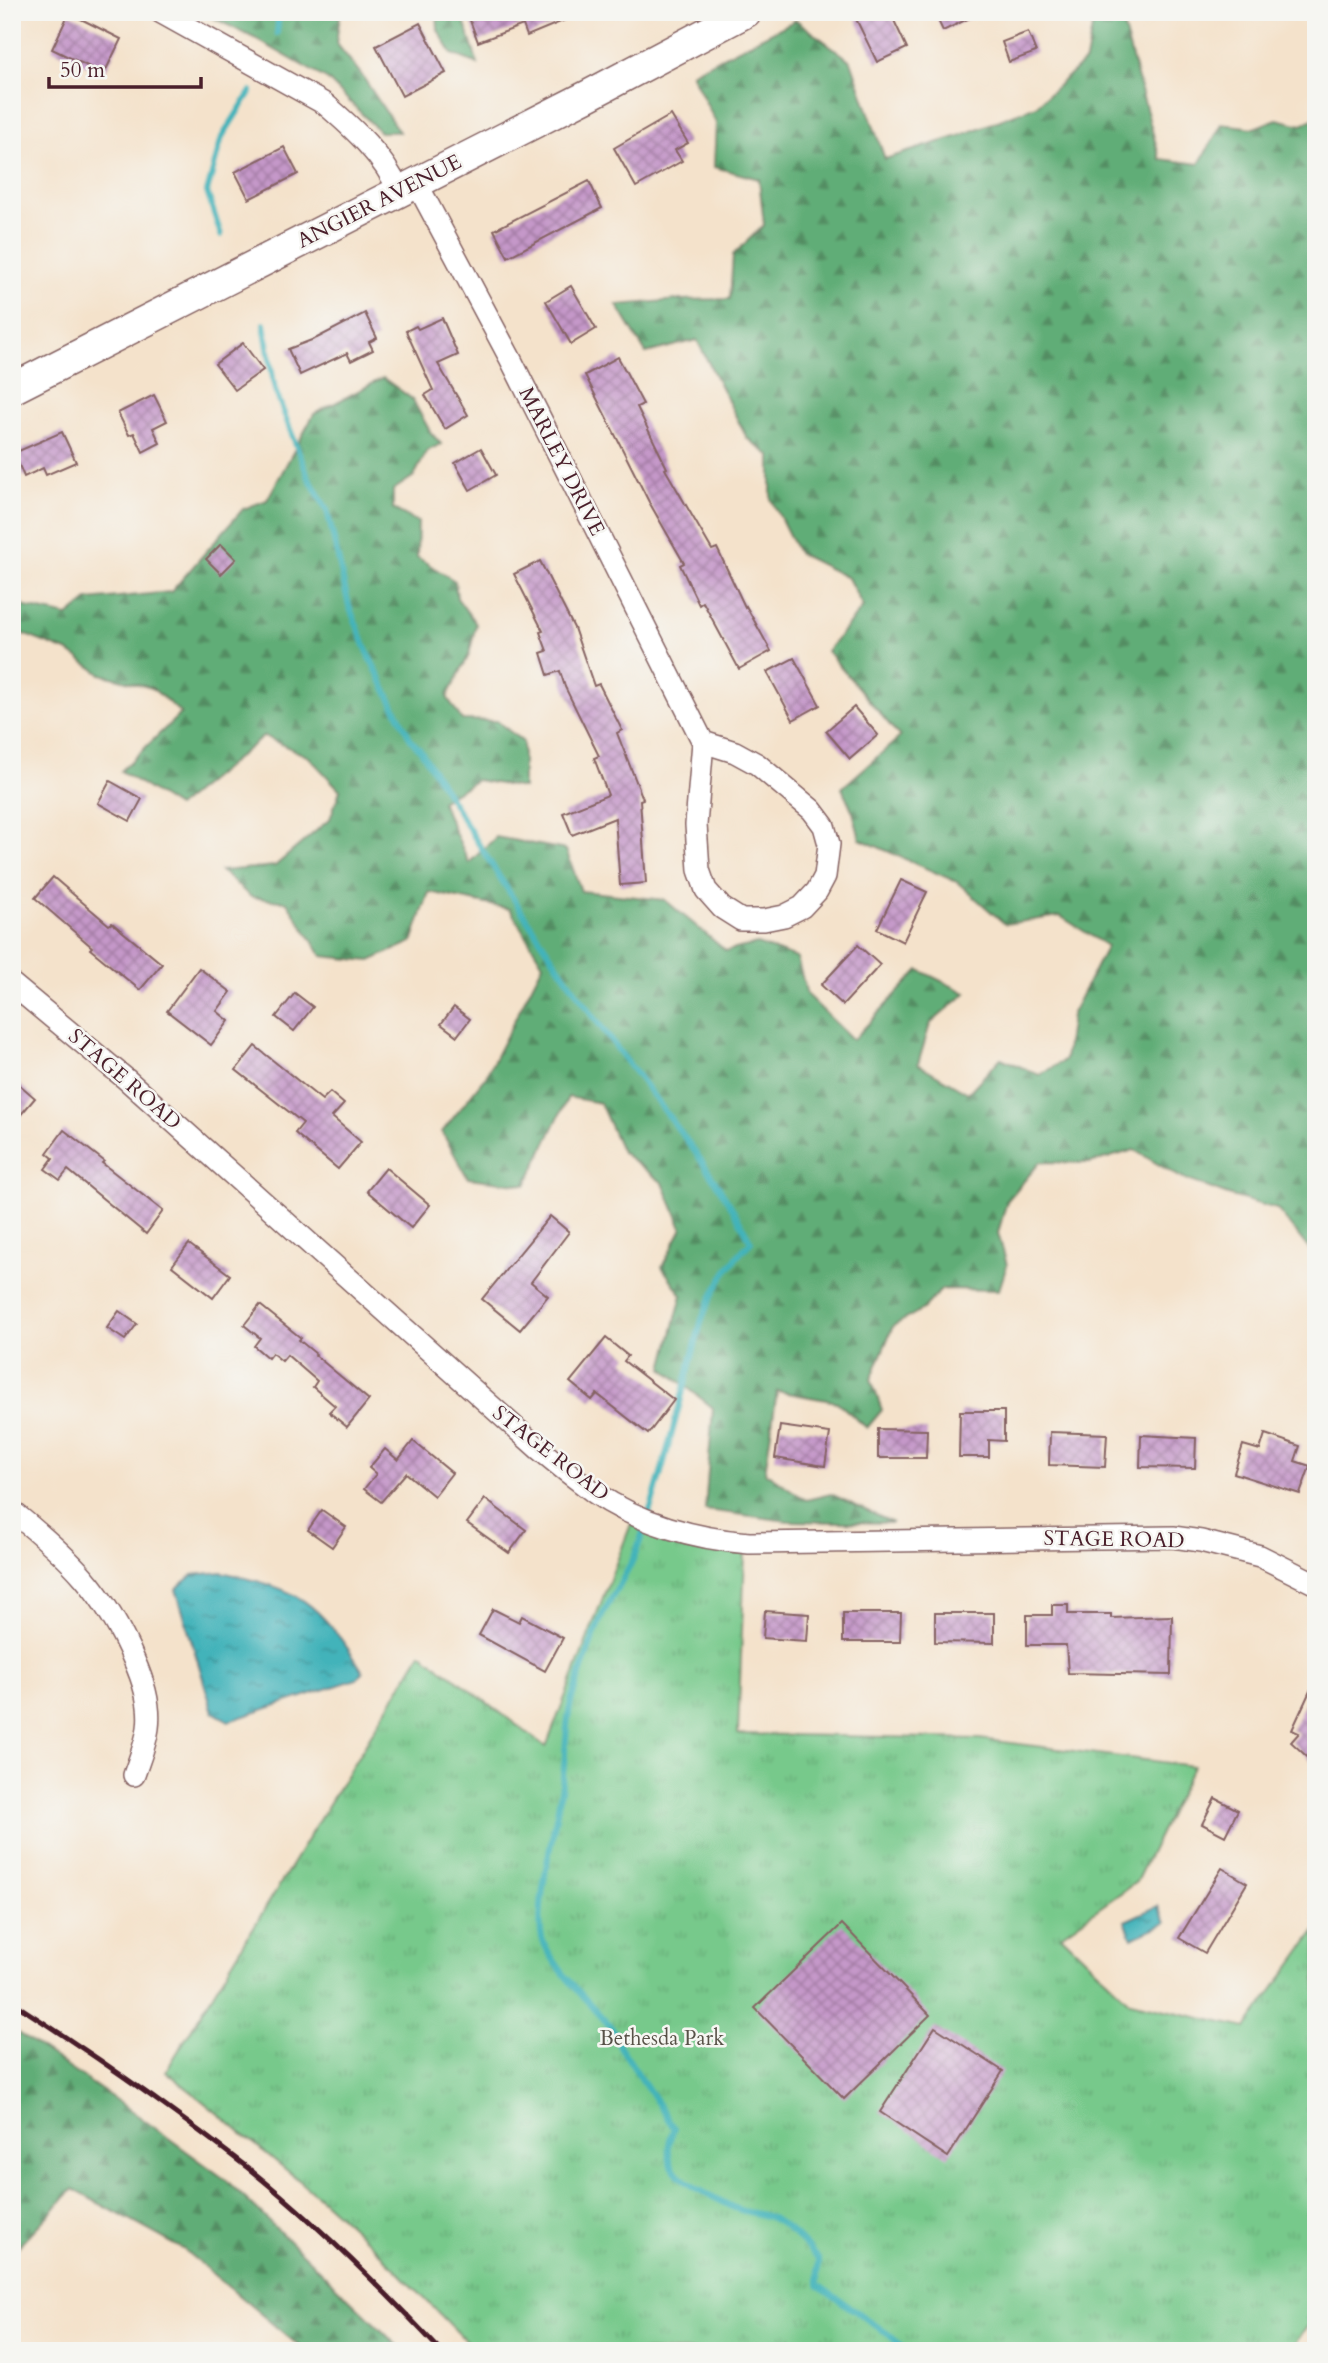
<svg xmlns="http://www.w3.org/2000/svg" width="1328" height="2363" viewBox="0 0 1328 2363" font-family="Cardo,serif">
<defs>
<pattern id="forest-firs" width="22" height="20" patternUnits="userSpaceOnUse" patternTransform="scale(1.75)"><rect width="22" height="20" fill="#61ad77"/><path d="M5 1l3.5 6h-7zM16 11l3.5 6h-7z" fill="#528c62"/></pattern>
<pattern id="park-tufts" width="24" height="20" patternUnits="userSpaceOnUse" patternTransform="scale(1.75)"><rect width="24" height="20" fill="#77c98b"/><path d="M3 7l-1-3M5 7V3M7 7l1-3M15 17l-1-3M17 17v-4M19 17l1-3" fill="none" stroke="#68ac78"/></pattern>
<pattern id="water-ripples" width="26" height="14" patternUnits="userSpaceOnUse" patternTransform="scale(1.75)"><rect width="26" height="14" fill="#42b3ba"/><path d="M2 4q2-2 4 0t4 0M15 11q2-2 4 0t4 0" fill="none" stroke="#399197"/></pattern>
<pattern id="building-cross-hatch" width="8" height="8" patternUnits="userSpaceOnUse" patternTransform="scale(1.75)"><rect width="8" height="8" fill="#c598c9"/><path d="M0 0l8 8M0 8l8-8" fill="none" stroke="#a27ba3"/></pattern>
</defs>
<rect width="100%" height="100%" fill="#f6f6f2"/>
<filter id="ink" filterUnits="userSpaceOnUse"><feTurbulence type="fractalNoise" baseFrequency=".0143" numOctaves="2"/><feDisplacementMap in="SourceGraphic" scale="14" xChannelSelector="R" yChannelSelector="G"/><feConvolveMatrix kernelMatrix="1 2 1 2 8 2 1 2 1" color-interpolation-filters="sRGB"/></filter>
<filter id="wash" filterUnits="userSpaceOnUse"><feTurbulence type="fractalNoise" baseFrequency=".00686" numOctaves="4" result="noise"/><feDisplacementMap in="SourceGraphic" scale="28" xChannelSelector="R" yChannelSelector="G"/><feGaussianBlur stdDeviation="1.57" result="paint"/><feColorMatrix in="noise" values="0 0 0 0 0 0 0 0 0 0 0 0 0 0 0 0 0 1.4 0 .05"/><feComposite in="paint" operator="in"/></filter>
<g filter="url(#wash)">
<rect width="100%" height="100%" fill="#f4e2cb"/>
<g fill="url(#forest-firs)" stroke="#566651" stroke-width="2">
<polygon points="202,12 351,12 340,15 336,43 361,74 399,132 380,132 328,80 254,38"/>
<polygon points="437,12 461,12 478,64 452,54 438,30"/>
<polygon points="1095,12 1121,18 1160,159 1199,164 1222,124 1254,128 1277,119 1302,125 1316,117 1316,1258 1277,1209 1228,1195 1180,1177 1134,1150 1090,1163 1040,1162 1007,1201 998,1233 1007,1265 999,1290 942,1289 923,1309 893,1326 871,1379 882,1410 867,1428 837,1402 777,1391 765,1472 806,1500 831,1494 893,1523 788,1521 705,1510 713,1408 663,1368 682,1295 662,1267 682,1228 663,1183 622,1152 600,1103 568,1097 526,1185 468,1178 442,1132 486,1076 543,964 510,909 429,892 412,942 370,961 322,956 287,902 251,897 221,871 275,866 330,819 340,790 309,757 264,736 177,807 121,771 181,713 152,688 101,674 69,652 23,634 12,624 12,597 26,607 68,616 88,600 171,592 243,509 267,500 314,414 383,378 412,399 431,433 441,444 427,451 414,476 393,490 393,509 418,522 417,557 455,581 457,598 476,624 469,655 447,697 462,720 497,721 523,742 523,788 477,780 441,801 469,863 496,837 566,850 581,891 665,900 726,951 757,944 797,958 807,995 853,1040 919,970 966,993 930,1024 918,1064 968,1093 1001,1058 1039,1075 1065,1060 1071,1015 1107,946 1060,916 1005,924 957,882 860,839 853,812 842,788 900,737 827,651 863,607 848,578 798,553 771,499 771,456 747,438 697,340 646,353 617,305 678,300 730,299 733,255 764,225 759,179 714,167 716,123 691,73 796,20 851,61 885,159 959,136 1036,106 1086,60"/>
<polygon points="12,2029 126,2107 226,2180 403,2351 305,2351 183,2249 73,2189 12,2253"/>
</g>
<polygon fill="url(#park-tufts)" stroke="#60745b" stroke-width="2" points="631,1524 692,1545 745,1552 738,1734 979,1739 1193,1766 1136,1882 1061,1935 1130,2002 1246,2028 1316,1930 1316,2315 1289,2351 476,2351 372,2245 318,2196 166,2071 421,1653 546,1747"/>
<g fill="url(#water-ripples)" stroke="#466972" stroke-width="2">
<path d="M 222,1572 C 248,1579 281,1585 304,1601 C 326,1616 349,1649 363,1672 L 357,1679 L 229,1721 L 213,1712 L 176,1589 L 192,1575 Z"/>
<polygon points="1158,1906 1166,1923 1132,1938 1125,1921"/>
</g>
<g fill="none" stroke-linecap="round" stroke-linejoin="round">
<g stroke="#42b3ba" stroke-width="6">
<polyline points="277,33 279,12"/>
<polyline points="221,235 207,192 222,137 251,91"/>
<path d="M 264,324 L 275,390 L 308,476 L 327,510 L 349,606 L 370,658 L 411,740 L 421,751 C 475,839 529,926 589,1010 C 643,1087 708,1158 751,1242 C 730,1261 712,1292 702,1319 C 682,1394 664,1470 639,1544 C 631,1570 615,1590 603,1614 C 592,1638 584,1664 575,1689 C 564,1719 567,1752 562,1783 C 558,1818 532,1912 543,1941 C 555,1970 594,2007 615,2032 L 619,2045 L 674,2128 C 657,2166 682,2182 713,2197 C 721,2201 729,2206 737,2209 C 747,2213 759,2213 769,2217 C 789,2226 804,2244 818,2259 L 818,2285 L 888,2334 L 907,2351"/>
</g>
</g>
<g id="blocks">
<g fill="url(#building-cross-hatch)">
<polygon points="467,12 582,12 582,13 527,36 523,25 478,42"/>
<polygon points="870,12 890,12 907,48 877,62 856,19"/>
<polygon points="934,12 982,12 943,31"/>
<polygon points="69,13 121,39 104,74 52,49"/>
<polygon points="420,23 446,73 402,96 376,46"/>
<polygon points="1028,32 1036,52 1009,62 1002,42"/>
<polygon points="671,115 688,143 675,150 682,161 636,187 614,148"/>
<polygon points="284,147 298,174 249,199 235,172"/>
<polygon points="589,181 602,208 508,257 494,230"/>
<polygon points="571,286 596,329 571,344 546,301"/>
<polygon points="365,313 377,338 369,342 373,350 351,361 347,353 300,375 288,349 317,338"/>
<polygon points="442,318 458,355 438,364 468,415 445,429 425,395 433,390 406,331 416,326 418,329"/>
<polygon points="243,343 263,370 235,390 215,364"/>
<polygon points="618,357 643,404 637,407 667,468 665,469 712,550 717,548 745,607 746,606 771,651 739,669 703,602 699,605 680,565 684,563 649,502 585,375"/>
<polygon points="154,395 167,421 153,428 160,443 143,452 134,433 129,435 118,413"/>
<polygon points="62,432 76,462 46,475 43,468 24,477 14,453"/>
<polygon points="481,448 496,475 470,490 455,463"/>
<polygon points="221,544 236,559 221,574 206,559"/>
<polygon points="540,561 574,628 594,686 599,684 622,730 617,733 643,799 640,800 646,883 620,885 615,818 572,835 563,813 608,795 594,758 599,756 565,687 560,671 548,675 541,653 547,651 540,632 543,631 514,574"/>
<polygon points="794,658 820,705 793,720 767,672"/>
<polygon points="854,707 878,735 850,759 826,731"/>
<polygon points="110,781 142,799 130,821 98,803"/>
<polygon points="53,877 109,925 112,923 162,964 140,990 90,949 92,947 35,898"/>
<polygon points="901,880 927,892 903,942 877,929"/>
<polygon points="858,945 880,965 843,1005 821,985"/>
<polygon points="199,968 231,992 217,1011 229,1021 211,1045 167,1011"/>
<polygon points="295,993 313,1007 294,1031 276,1017"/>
<polygon points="454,1007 470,1019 457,1036 441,1024"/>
<polygon points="255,1046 322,1100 330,1092 344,1104 332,1117 361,1142 338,1169 295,1133 303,1123 236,1070"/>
<polygon points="12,1078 35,1098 12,1125"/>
<polygon points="64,1130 104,1161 102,1163 163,1211 146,1234 68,1170 60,1180 45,1169 53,1158 47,1153"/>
<polygon points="386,1168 430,1205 411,1228 367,1191"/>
<polygon points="550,1216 569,1232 531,1282 548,1296 520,1330 482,1299"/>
<polygon points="189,1244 230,1275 213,1298 172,1266"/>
<polygon points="260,1305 301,1338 299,1340 316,1354 315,1355 369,1400 347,1427 329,1412 335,1406 313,1387 317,1381 287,1355 282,1361 272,1353 268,1358 254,1346 260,1338 244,1325"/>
<polygon points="119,1311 137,1324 125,1340 107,1328"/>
<polygon points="606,1338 628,1356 624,1361 674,1400 648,1434 597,1394 592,1400 570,1382"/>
<polygon points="960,1411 1004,1411 1004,1441 989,1440 989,1457 959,1457"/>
<polygon points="780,1426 830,1433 825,1466 775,1458"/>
<polygon points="878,1429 927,1430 926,1458 878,1458"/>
<polygon points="1050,1432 1107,1434 1105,1467 1049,1465"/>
<polygon points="1265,1434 1300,1446 1295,1461 1310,1466 1300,1494 1234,1473 1243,1445 1260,1450"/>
<polygon points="1141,1435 1196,1438 1195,1468 1140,1467"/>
<polygon points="413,1441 452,1473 434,1496 406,1473 381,1502 364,1489 376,1474 369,1468 385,1449 398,1460"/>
<polygon points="485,1499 526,1530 509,1553 467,1523"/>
<polygon points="322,1510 346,1527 332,1547 308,1530"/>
<polygon points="1052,1605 1068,1605 1068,1614 1111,1614 1111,1618 1172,1616 1171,1675 1068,1673 1066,1645 1027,1645 1027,1615 1052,1615"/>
<polygon points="493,1609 519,1622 522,1616 563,1638 545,1671 479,1635"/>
<polygon points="765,1611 809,1614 807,1641 763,1638"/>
<polygon points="843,1613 901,1613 900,1642 843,1642"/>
<polygon points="935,1613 994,1613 994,1643 935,1642"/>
<polygon points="1316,1678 1316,1765 1291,1742 1299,1733 1292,1730"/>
<polygon points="1215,1798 1238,1810 1225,1836 1202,1824"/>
<polygon points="1222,1868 1247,1883 1205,1953 1179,1938"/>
<polygon points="842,1924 930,2015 844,2099 755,2008"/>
<polygon points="935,2027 1003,2071 948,2157 880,2112"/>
</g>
</g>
</g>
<g filter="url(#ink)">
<use href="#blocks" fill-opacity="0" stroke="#866363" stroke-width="2"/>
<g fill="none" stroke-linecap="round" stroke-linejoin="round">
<defs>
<g id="street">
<path d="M 160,12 L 325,104 C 354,129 383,155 399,191"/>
<polyline points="416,182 510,358 703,742 696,825 699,870 706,890 722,908 741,920 764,920 784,916 802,907 817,891 825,876 829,844 824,826 812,810 757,764 735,752 703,742"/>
<path d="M 12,984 L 126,1079 L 539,1449 C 557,1464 576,1479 595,1493 C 639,1523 696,1539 749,1543 L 1173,1537 L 1201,1541 L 1260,1556 L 1316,1584"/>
<path d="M 12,1511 C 69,1557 105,1591 134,1660 C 143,1680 151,1706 148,1728 C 146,1744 139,1760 134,1775"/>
</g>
<polyline id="secondary" points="12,389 589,95 746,12"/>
</defs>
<use href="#street" stroke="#866363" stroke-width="24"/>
<use href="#secondary" stroke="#866363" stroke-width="33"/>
<use href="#street" stroke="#fff" stroke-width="21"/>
<use href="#secondary" stroke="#fff" stroke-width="30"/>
<path stroke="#4a1f2b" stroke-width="5" d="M 12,2002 C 93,2054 172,2109 248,2168 C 317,2223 381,2287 441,2351"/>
</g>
</g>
<g text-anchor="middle" stroke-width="5" stroke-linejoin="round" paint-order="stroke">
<g font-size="21" fill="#4a1f2b" stroke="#f6f6f2">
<text transform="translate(379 201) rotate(-27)" y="7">ANGIER AVENUE</text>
<text transform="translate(562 461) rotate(63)" y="7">MARLEY DRIVE</text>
<text transform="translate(125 1079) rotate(41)" y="7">STAGE ROAD</text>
<text transform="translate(551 1453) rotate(38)" y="7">STAGE ROAD</text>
<text transform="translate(1114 1539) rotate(1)" y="7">STAGE ROAD</text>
</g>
<g font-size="21" fill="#585248" stroke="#f6f6f2">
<text x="662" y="2045">Bethesda Park</text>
</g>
</g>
<rect width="1328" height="2363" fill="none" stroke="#f6f6f2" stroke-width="42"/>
<path d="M49 77v10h152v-10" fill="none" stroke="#4a1f2b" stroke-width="3.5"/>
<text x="60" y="77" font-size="21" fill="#4a1f2b" stroke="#f6f6f2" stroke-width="5" paint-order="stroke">50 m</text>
</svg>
